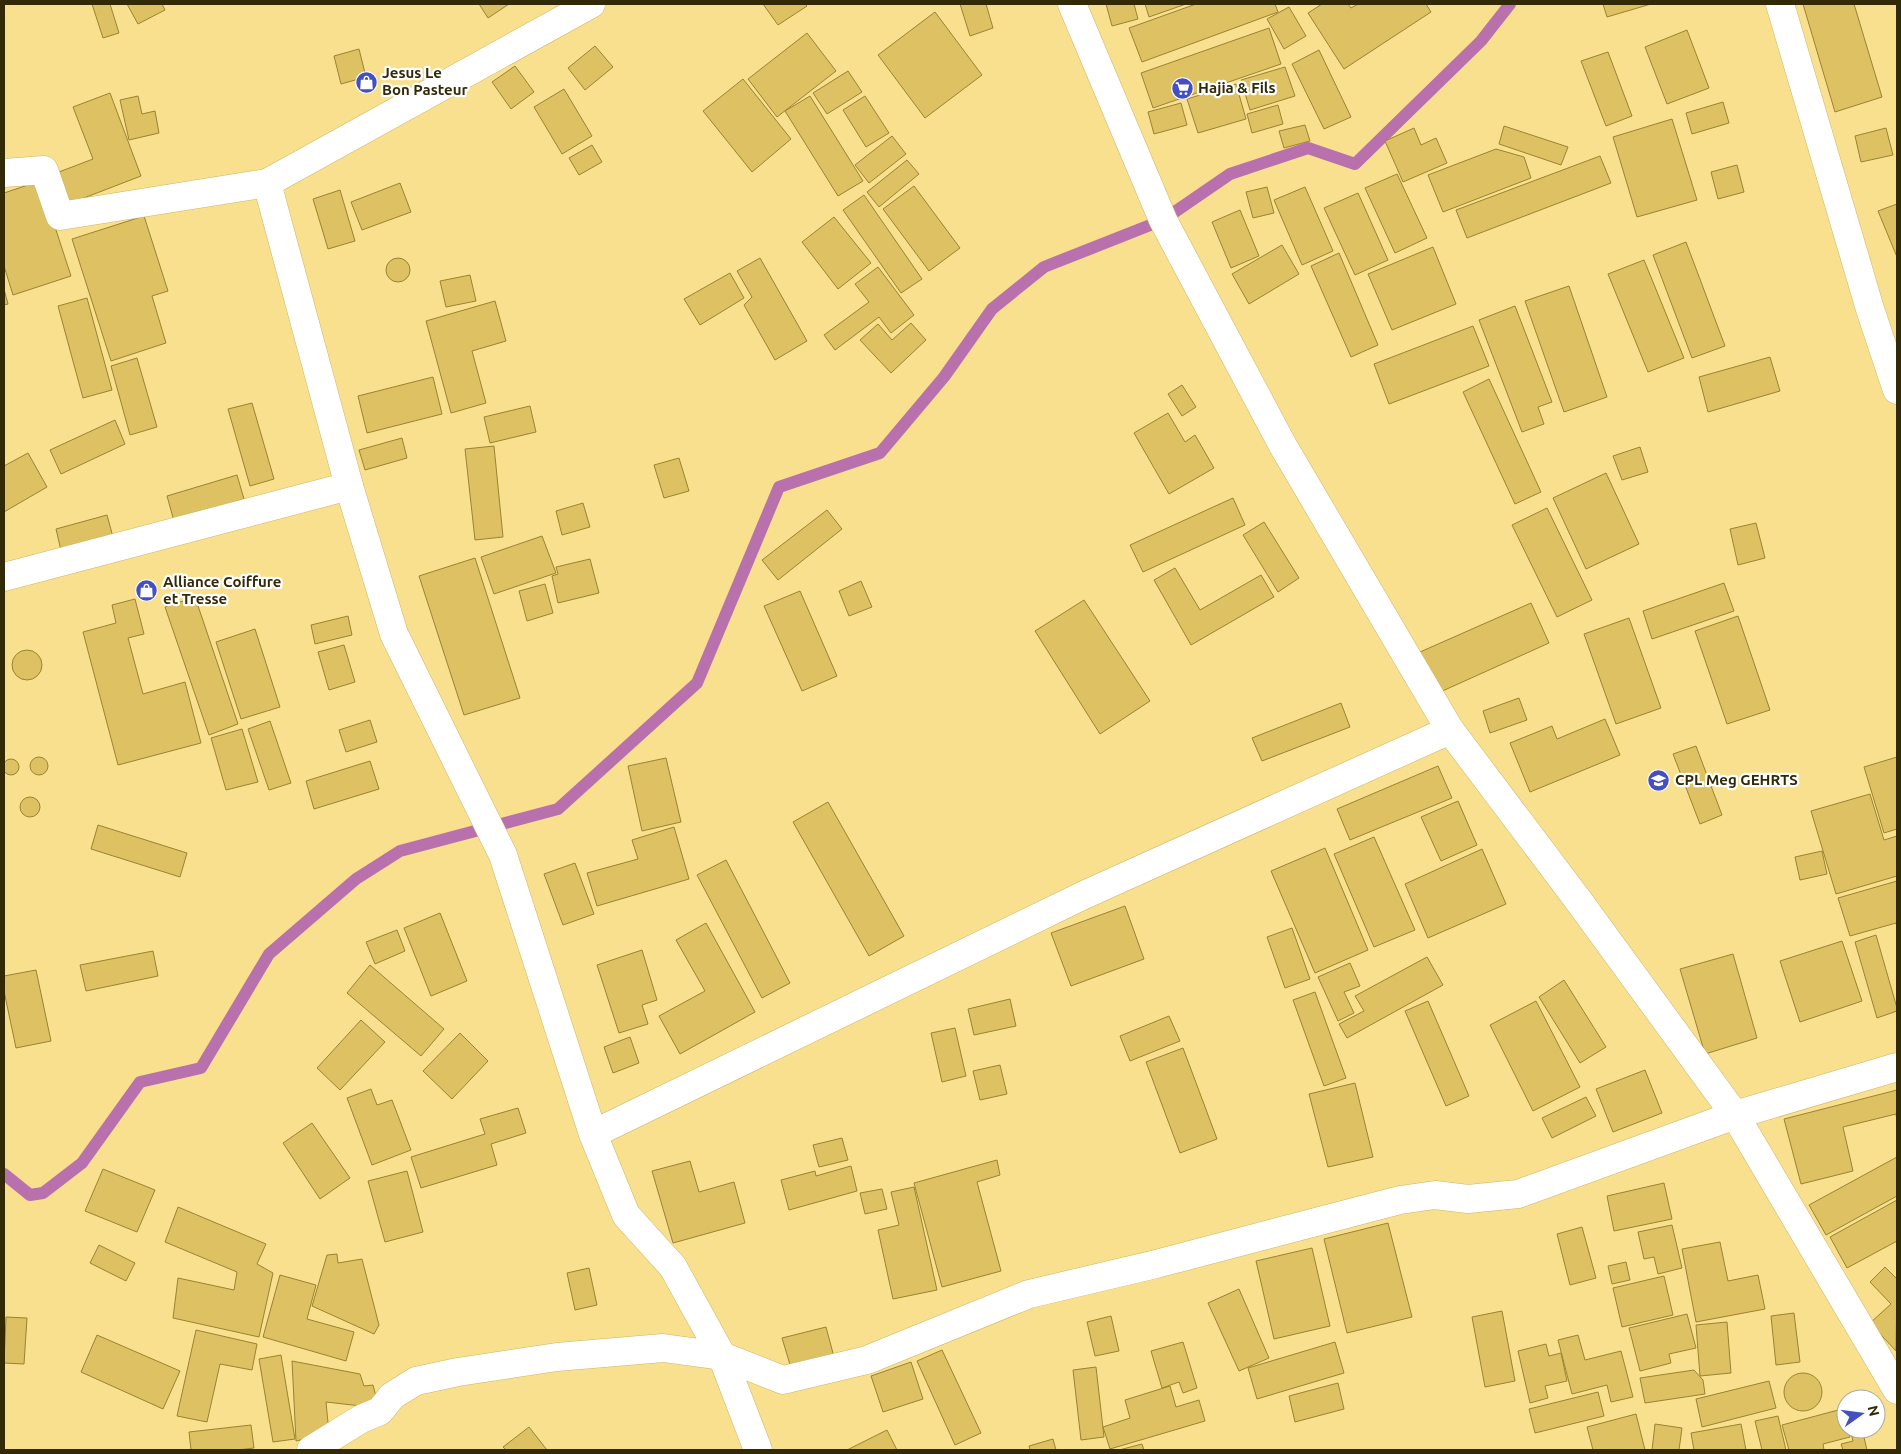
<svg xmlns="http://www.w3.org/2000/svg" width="1901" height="1454" viewBox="0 0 1901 1454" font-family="Ubuntu,sans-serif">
<rect width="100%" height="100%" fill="#f8e08f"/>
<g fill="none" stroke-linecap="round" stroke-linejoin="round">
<polyline stroke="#b971ad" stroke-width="12" points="4,1174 30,1195 43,1193 82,1163 140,1082 201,1068 269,954 356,879 400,851 558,809 697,683 779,487 880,453 944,377 992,309 1044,267 1163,220 1230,174 1308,148 1355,164 1481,41 1510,4"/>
</g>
<g fill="#ddc162" stroke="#9a8331">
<polygon points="92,4 110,4 119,33 103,38"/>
<polygon points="127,4 162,4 165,10 138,24"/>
<polygon points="479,4 509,4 488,18"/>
<polygon points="763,4 805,4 807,6 778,25"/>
<polygon points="960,4 986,4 993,28 970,36"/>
<polygon points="1106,4 1134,4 1138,19 1112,26"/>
<polygon points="1145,4 1186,4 1149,17"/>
<polygon points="1196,4 1275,4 1278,12 1142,62 1129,28"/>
<polygon points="1322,4 1348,4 1351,8 1358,4 1426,4 1431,12 1344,69 1308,13"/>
<polygon points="1603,4 1651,4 1607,17"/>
<polygon points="1803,4 1854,4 1882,97 1835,112"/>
<polygon points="1289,7 1306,36 1284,49 1267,19"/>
<polygon points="935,12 982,75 925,118 878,55"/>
<polygon points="1269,28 1281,64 1153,108 1141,73"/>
<polygon points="1687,30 1709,88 1667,104 1645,47"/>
<polygon points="807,33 836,71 777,117 748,79"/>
<polygon points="595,46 613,67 585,90 568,68"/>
<polygon points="359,49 366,77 341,84 334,56"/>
<polygon points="1319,50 1351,117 1324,129 1292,64"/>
<polygon points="1608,52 1632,116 1606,126 1581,61"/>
<polygon points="515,66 534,92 511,109 492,82"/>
<polygon points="1285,67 1295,96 1250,110 1241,80"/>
<polygon points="848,71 862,92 827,114 813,93"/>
<polygon points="743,79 791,139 752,172 703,111"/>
<polygon points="1236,84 1246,119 1198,133 1187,99"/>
<polygon points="564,89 592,136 562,154 534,107"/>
<polygon points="110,93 141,176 63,206 51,175 93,159 73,107"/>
<polygon points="138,96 142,114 155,111 159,133 129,140 120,100"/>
<polygon points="810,96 863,181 838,196 785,111"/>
<polygon points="865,96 889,133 866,147 843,110"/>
<polygon points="1723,102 1729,123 1692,134 1686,113"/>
<polygon points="1181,103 1187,125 1154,134 1148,112"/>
<polygon points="1278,105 1283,124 1252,133 1247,114"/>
<polygon points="1672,119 1697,200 1637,217 1613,137"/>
<polygon points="1305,125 1310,141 1284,148 1279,131"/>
<polygon points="1504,126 1568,147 1561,165 1499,144"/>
<polygon points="1414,128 1421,145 1436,138 1447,163 1403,182 1385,141"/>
<polygon points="1886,128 1893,155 1861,162 1855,136"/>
<polygon points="892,136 906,154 869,183 855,165"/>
<polygon points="592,145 602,162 579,175 569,158"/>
<polygon points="1496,149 1524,157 1531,178 1443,212 1428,175"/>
<polygon points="1600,156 1611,183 1467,238 1456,210"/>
<polygon points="907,160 919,174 879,207 867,192"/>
<polygon points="1737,165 1744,192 1718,199 1711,172"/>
<polygon points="1397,174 1427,238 1395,253 1365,188"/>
<polygon points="40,181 71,276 13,295 4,266 4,193"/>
<polygon points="400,183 411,212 362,230 351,202"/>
<polygon points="914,186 960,248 929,271 883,209"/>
<polygon points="1267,187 1274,213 1253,218 1246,192"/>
<polygon points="1305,187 1333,251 1302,265 1274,200"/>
<polygon points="340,190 355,241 328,249 313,199"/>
<polygon points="1358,193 1388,260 1355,275 1324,208"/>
<polygon points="864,195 922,279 901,293 843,210"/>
<polygon points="1897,204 1897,257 1878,211"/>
<polygon points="1240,210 1259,256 1231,268 1212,222"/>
<polygon points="144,216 168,291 152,296 166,343 111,361 72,239"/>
<polygon points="834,217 871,263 838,289 802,242"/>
<polygon points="1686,242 1725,346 1692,358 1653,255"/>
<polygon points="1282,245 1299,274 1249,304 1232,274"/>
<polygon points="1433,247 1456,304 1392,330 1368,274"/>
<polygon points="1339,253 1378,345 1351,357 1311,266"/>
<polygon points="760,258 807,341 775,360 744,305 752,297 737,271"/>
<circle cx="398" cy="270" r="12"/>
<polygon points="1644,260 1684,358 1648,372 1608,274"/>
<polygon points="878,267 914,315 891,333 879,317 835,350 824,335 869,302 855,284"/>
<polygon points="730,273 744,298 700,325 684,299"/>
<polygon points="470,275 476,301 446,307 440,281"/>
<polygon points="1569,286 1607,397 1564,412 1525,301"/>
<polygon points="4,289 8,304 4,305"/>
<polygon points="87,298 112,390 83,398 58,306"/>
<polygon points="495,301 506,341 472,351 486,403 451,413 426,321"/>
<polygon points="1515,306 1552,402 1538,407 1544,424 1522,432 1479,320"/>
<polygon points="911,323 926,340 891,373 860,340 878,324 892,340"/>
<polygon points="1473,326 1489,366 1389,404 1374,364"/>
<polygon points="1770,357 1780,391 1708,412 1699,377"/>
<polygon points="137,358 157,427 130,435 111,366"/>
<polygon points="433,377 442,414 367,433 358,396"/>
<polygon points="1489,379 1541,492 1515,504 1463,392"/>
<polygon points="1182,385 1196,407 1182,416 1168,394"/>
<polygon points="252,403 274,479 250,486 228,409"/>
<polygon points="530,406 536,432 490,443 484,417"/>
<polygon points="1168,413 1185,442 1195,435 1214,468 1169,494 1134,433"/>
<polygon points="115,420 125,444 61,474 50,450"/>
<polygon points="402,438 407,458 365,470 359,450"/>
<polygon points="494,446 503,537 475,540 465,449"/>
<polygon points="1640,447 1648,472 1622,480 1613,456"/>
<polygon points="28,453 47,487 4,512 4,466"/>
<polygon points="679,458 689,491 664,498 654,465"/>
<polygon points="1606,473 1639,544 1586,569 1553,498"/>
<polygon points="237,475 244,499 174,521 167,496"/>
<polygon points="1233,498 1245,525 1143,572 1130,545"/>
<polygon points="583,503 590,527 562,535 556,511"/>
<polygon points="1547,508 1592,600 1557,617 1512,525"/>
<polygon points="827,510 842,529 778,580 762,560"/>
<polygon points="107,515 114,541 62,555 56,529"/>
<polygon points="1264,522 1299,578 1278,592 1243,535"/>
<polygon points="1756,523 1765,558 1738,565 1730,529"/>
<polygon points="542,536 556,573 494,594 481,557"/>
<polygon points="475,558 520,698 464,715 419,576"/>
<polygon points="590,559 599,593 558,603 552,576 558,574 556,567"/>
<polygon points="1175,568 1200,610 1261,575 1274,597 1191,645 1154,580"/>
<polygon points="861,581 872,607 849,616 839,591"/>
<polygon points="1724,583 1734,611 1652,639 1643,611"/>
<polygon points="545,584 553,613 527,621 519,591"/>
<polygon points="800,591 837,676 802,691 764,606"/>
<polygon points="195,597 238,724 209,735 165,607"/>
<polygon points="135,599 144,634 128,638 143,694 185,682 201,743 118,765 83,632 116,623 112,605"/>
<polygon points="1084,600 1150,701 1100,734 1035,631"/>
<polygon points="1531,603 1549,643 1438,693 1420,652"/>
<polygon points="348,616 352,635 315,644 311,625"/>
<polygon points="1738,616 1770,710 1727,724 1695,631"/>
<polygon points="1629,618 1661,708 1616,724 1584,634"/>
<polygon points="255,629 280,707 241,719 216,642"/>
<polygon points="344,645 355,682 329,690 318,652"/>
<circle cx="27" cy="665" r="15"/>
<polygon points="1519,698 1527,720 1490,733 1483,711"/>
<polygon points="1341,703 1350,727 1262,761 1252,738"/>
<polygon points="1605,719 1620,755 1530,792 1510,743 1552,726 1557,739"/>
<polygon points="370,720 377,742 346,752 339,730"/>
<polygon points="270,721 291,783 269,790 248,729"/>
<polygon points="242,729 258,782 226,790 211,738"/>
<polygon points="1696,746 1722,815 1700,824 1673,754"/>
<polygon points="1897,757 1897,829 1884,833 1864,767"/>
<circle cx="39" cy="766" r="9"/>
<polygon points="666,758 681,822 642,831 628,766"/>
<circle cx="11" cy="767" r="8"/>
<polygon points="370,761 379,789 314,809 306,781"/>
<polygon points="1438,766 1452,798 1350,840 1337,809"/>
<polygon points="1870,794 1884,840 1897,836 1897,876 1836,894 1811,811"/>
<circle cx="30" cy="807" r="10"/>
<polygon points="1458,801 1477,845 1441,861 1421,817"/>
<polygon points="828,802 904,936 869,956 793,822"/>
<polygon points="98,825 187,853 180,877 91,849"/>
<polygon points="674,827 689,879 597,906 587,873 638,859 632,840"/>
<polygon points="1374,837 1415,930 1374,947 1334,854"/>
<polygon points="1325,848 1368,950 1315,973 1271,871"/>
<polygon points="1482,849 1506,904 1428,938 1405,884"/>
<polygon points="1822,851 1827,874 1800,880 1795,857"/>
<polygon points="726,860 790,983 762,998 697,875"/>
<polygon points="575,863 594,914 563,925 544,874"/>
<polygon points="1897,881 1897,928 1896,923 1850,936 1838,898"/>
<polygon points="1125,906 1144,959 1071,986 1051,933"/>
<polygon points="440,913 467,981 431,996 404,928"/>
<polygon points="706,923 755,1012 680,1054 659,1016 705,991 676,940"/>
<polygon points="1292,928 1310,979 1285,988 1267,937"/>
<polygon points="397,930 405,951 375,964 366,942"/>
<polygon points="1876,935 1897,1008 1897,1011 1877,1018 1855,942"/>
<polygon points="1842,941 1862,1001 1800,1022 1780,961"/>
<polygon points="642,950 657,1000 642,1005 648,1024 619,1033 597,965"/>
<polygon points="153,951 158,976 86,991 80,965"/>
<polygon points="1733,954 1757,1038 1705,1054 1680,969"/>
<polygon points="1427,957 1443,985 1347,1038 1339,1024 1364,1011 1355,996"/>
<polygon points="1350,963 1360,986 1344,992 1354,1013 1338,1021 1318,977"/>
<polygon points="370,965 444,1029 421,1056 347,993"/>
<polygon points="36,970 51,1041 16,1048 4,991 4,976"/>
<polygon points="1564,980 1606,1047 1580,1063 1539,997"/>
<polygon points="1315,992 1346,1078 1324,1086 1293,1000"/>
<polygon points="1010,999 1016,1026 974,1035 968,1009"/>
<polygon points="1428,1001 1469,1096 1446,1106 1405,1011"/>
<polygon points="1536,1001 1580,1087 1533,1111 1490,1025"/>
<polygon points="1169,1016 1180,1041 1130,1061 1120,1036"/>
<polygon points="361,1020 385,1042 340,1090 317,1068"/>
<polygon points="955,1028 966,1076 942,1082 931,1033"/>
<polygon points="460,1033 488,1061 452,1099 423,1071"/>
<polygon points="630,1037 639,1063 613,1073 604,1047"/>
<polygon points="1183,1048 1217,1139 1180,1153 1146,1062"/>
<polygon points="1000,1065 1007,1094 980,1100 973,1071"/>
<polygon points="1645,1070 1662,1113 1613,1132 1596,1089"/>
<polygon points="1355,1083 1373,1157 1328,1167 1309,1094"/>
<polygon points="371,1089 377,1105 392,1100 411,1150 372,1165 347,1098"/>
<polygon points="1897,1090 1897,1121 1896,1114 1843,1127 1853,1171 1801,1184 1784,1119"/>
<polygon points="1586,1097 1596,1116 1552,1138 1542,1118"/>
<polygon points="518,1108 526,1133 491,1144 497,1165 421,1188 411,1157 485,1134 480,1119"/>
<polygon points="312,1123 350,1178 320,1199 283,1143"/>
<polygon points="842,1138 848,1160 819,1167 813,1145"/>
<polygon points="1897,1157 1897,1196 1826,1235 1809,1205"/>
<polygon points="997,1160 1000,1175 977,1182 1001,1271 942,1287 914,1183"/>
<polygon points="690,1161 699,1192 734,1182 745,1223 673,1243 652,1171"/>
<polygon points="851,1166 857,1191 789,1210 781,1180 815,1171 816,1176"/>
<polygon points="103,1169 155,1190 137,1232 85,1211"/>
<polygon points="407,1171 423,1232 385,1242 368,1181"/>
<polygon points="1664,1183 1672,1219 1614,1231 1607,1196"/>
<polygon points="914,1187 937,1290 893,1299 878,1230 899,1225 891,1192"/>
<polygon points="882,1189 887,1209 865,1214 860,1193"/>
<polygon points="1897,1200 1897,1241 1847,1268 1830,1237"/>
<polygon points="178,1207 266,1244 257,1264 273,1273 259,1337 173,1318 178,1278 234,1290 237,1272 165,1242"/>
<polygon points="1388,1223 1412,1317 1347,1333 1324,1239"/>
<polygon points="1672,1225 1682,1268 1658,1274 1654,1257 1644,1259 1638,1232"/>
<polygon points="1582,1227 1596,1278 1570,1285 1557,1234"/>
<polygon points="1720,1242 1728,1281 1758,1275 1765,1309 1696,1322 1682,1249"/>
<polygon points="99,1245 135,1263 126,1281 90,1263"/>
<polygon points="1312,1248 1330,1326 1274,1339 1256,1261"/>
<polygon points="337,1254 338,1263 362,1259 379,1325 374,1334 312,1306 327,1255"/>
<polygon points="1626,1262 1630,1280 1612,1284 1608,1266"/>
<polygon points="1885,1267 1897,1279 1896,1351 1870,1323 1891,1304 1870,1282"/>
<polygon points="589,1268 597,1305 575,1310 567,1273"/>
<polygon points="280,1275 316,1285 307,1319 354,1332 346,1361 263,1337"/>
<polygon points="1664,1276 1673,1315 1622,1327 1613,1288"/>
<polygon points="1239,1289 1269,1358 1239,1371 1208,1303"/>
<polygon points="1502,1311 1515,1381 1485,1387 1472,1317"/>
<polygon points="1794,1313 1800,1362 1776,1365 1771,1316"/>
<polygon points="1687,1314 1696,1348 1669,1354 1671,1363 1640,1371 1629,1328"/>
<polygon points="1111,1316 1119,1351 1095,1356 1087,1322"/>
<polygon points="6,1317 27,1318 24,1364 4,1363"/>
<polygon points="1727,1322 1731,1373 1700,1376 1696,1325"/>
<polygon points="826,1327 834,1357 791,1368 782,1338"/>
<polygon points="196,1330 257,1344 252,1370 220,1364 207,1422 177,1416"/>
<polygon points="97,1335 180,1371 163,1409 81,1372"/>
<polygon points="1578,1335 1585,1360 1621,1351 1633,1397 1611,1402 1607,1385 1572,1394 1558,1340"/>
<polygon points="1183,1342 1197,1388 1183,1393 1179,1382 1162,1388 1151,1351"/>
<polygon points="1335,1342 1344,1373 1257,1399 1248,1368"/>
<polygon points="1546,1344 1549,1356 1561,1353 1567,1381 1545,1386 1548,1398 1530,1403 1518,1351"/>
<polygon points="942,1350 981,1433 955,1445 917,1361"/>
<polygon points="281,1355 295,1439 273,1442 259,1359"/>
<polygon points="292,1361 360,1374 364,1386 373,1385 379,1408 326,1402 329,1433 296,1441"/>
<polygon points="911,1362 923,1399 883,1412 871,1376"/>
<polygon points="1096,1367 1104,1437 1081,1440 1073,1370"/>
<polygon points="1694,1370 1703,1380 1705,1394 1645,1403 1640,1378"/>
<circle cx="1803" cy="1392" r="19"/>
<polygon points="1769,1381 1776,1408 1702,1427 1696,1399"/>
<polygon points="1338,1383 1344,1409 1295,1422 1289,1396"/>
<polygon points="1170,1386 1176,1407 1199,1400 1205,1421 1110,1449 1103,1427 1130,1418 1125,1400"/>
<polygon points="1598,1392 1604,1416 1535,1433 1529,1409"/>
<polygon points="1842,1409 1846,1429 1848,1429 1850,1437 1823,1444 1824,1450 1789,1450 1782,1425"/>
<polygon points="1636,1414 1645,1450 1593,1450 1587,1427"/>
<polygon points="1778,1416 1786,1450 1762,1450 1755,1421"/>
<polygon points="1655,1424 1682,1428 1679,1450 1652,1450"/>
<polygon points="1741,1424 1746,1450 1694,1450 1691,1433"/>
<polygon points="251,1425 254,1448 238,1450 191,1450 189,1432"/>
<polygon points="529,1427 547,1450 506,1450 503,1447"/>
<polygon points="1850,1429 1862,1429 1867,1450 1843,1450 1841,1444 1853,1441"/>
<polygon points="887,1430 897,1450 847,1450"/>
<polygon points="1053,1439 1056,1450 1030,1450 1029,1446"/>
<polygon points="1142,1444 1144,1450 1119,1450"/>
</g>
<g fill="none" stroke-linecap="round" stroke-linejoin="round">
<defs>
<g id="minor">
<polyline points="591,4 267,183 349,486 394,634 503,855 593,1134 626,1215 673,1267 722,1356 758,1450"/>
<polyline points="1072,4 1163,220 1282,444 1450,730 1578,900 1735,1115 1897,1390"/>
<polyline points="1780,4 1870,309 1897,390"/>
<polyline points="4,173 44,170 60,216 267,183"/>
<polyline points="4,577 349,486"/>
<polyline points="593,1134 1084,895 1450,730"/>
<polyline points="311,1450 361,1419 380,1411 392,1396 416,1381 458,1372 557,1357 663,1348 722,1356 783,1380 867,1360 1029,1294 1156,1264 1400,1200 1435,1195 1468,1199 1518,1194 1735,1115 1897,1067"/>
</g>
</defs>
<use href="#minor" stroke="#cdb565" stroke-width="29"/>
<use href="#minor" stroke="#fff" stroke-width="28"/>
</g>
<defs>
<symbol id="shop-disc" viewBox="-11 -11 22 22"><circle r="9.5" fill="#434fc3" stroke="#fff"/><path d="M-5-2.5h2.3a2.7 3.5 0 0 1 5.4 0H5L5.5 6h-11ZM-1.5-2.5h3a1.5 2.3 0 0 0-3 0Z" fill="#fff"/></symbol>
<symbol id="supermarket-disc" viewBox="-11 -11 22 22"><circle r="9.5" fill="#434fc3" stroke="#fff"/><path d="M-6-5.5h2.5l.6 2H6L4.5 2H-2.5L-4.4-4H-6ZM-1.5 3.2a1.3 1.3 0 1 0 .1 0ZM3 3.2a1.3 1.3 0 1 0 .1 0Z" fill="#fff"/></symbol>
<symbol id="school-disc" viewBox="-11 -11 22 22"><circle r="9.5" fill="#434fc3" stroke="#fff"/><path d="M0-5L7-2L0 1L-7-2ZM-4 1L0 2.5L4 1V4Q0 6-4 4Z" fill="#fff"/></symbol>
</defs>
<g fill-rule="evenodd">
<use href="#shop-disc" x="354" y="70" width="25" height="25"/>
<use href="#supermarket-disc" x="1170" y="76" width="25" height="25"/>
<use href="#shop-disc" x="134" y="578" width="25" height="25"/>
<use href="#school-disc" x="1646" y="768" width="25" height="25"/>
</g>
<g text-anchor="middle" stroke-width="4.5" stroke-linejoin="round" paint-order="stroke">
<g font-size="15" font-weight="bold" fill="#322906" stroke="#fff" text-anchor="start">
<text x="382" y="78">Jesus Le<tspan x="382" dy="17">Bon Pasteur</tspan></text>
<text x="1198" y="93">Hajia &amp; Fils</text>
<text x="163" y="587">Alliance Coiffure<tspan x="163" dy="17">et Tresse</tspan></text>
<text x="1675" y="785">CPL Meg GEHRTS</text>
</g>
</g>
<rect width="1901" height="1454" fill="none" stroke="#322906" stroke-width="10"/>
<g transform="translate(1861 1414) rotate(76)"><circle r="24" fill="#ffffff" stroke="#ada99b"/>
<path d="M0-4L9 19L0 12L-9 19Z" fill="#434fc3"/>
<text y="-8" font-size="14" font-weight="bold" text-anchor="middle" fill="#322906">N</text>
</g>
</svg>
